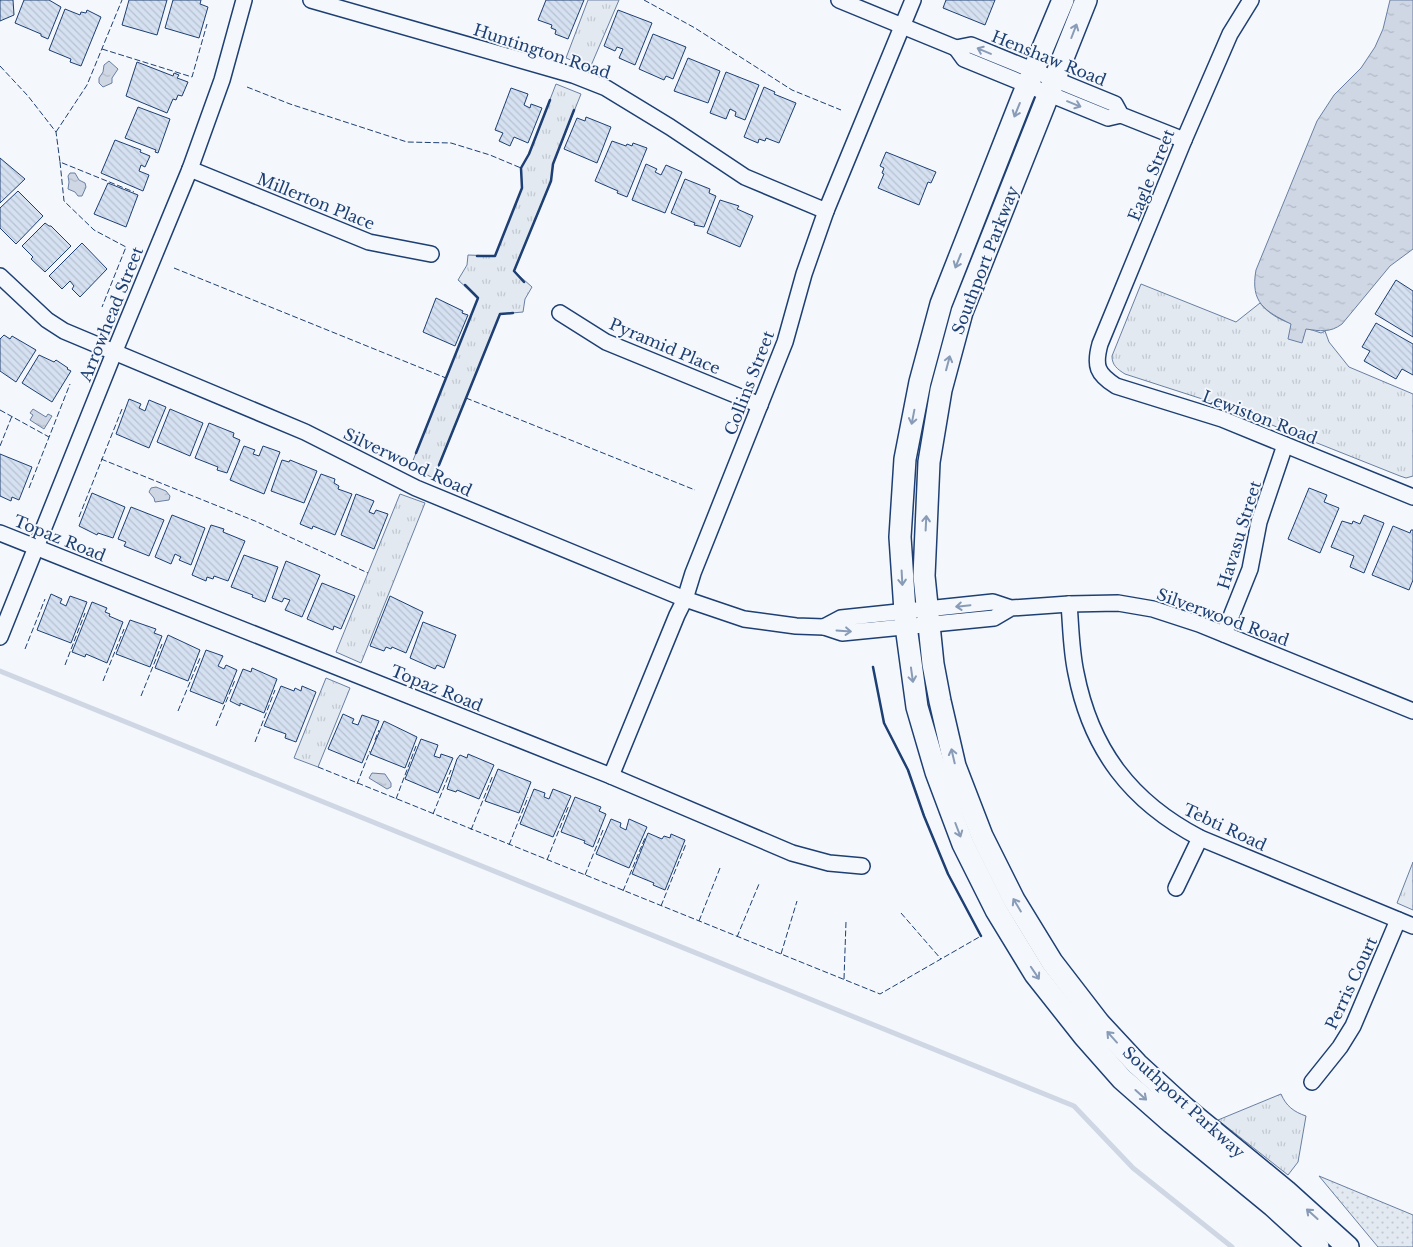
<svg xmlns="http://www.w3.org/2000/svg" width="1413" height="1247" viewBox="0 0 1413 1247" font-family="'Libre Baskerville',serif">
<defs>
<pattern id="grass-dots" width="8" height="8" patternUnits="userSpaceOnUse" patternTransform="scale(1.25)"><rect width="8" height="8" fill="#e3e9f0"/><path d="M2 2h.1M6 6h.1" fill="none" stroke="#c2c9d1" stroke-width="1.8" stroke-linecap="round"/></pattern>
<pattern id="park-tufts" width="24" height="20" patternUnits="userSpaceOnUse" patternTransform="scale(1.25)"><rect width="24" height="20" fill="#e3e9f0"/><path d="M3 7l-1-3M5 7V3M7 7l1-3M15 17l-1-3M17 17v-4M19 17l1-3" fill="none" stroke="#c2c9d1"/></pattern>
<pattern id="water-ripples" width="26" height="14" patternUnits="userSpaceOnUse" patternTransform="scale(1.25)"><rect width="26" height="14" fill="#cfd7e4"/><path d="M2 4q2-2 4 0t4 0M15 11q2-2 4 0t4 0" fill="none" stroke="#b1bac7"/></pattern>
<pattern id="building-back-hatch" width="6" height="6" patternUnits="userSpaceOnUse" patternTransform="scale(1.25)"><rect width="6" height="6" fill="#d5e0f0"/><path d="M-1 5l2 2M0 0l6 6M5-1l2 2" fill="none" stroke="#b6c1d1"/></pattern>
</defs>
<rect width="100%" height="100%" fill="#f4f7fb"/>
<polygon fill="url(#grass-dots)" stroke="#687fa3" points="1319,1176 1413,1215 1413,1247 1378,1247"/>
<g fill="url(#park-tufts)" stroke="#687fa3">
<polygon points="588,0 619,0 590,68 566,58"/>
<polygon points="556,84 581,94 553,164 551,181 514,271 532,287 525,299 523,312 500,314 434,478 410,468 478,298 458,280 467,265 468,255 495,256 522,188 521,168 529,154"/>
<path d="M 1141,284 L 1236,322 L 1260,303 C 1276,323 1299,325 1321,333 L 1325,331 L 1329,342 L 1349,367 L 1413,394 L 1413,476 L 1406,478 L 1400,476 L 1224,406 L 1125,374 C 1117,369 1112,365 1112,356 Z"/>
<polygon points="400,494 425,503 361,663 336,652"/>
<polygon points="326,678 350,688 318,767 294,758"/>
<polygon points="1413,862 1413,910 1397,903"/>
<path d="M 1281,1094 C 1286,1106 1294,1112 1306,1116 L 1298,1162 L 1288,1175 L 1218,1120 Z"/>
</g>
<g fill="url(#water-ripples)" stroke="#687fa3">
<path d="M 1390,0 L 1413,0 L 1413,249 L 1390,266 L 1342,324 C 1330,333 1320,331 1306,329 L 1302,343 L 1288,339 L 1291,324 C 1265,311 1250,303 1256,270 L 1317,121 L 1334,95 L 1361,68 L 1375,47 L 1383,29 Z"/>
<polygon points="109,61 118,69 112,78 112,83 103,87 99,83 99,78 103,72 104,65"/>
<polygon points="70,173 75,173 79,180 85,183 86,187 82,196 78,196 75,192 68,189 69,182 68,176"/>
<polygon points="33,409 46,417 48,414 52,416 44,429 30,420 33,415 30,413"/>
<polygon points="156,487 166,491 170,496 169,500 155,502 154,498 149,492 151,488"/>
<polygon points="372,773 385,774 391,783 391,787 387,789 369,778"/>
</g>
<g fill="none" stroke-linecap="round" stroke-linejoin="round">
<polyline stroke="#cfd7e4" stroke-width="5" points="0,671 1074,1106 1133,1168 1232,1247"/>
</g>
<g fill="url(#building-back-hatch)" stroke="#1d3f73">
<polygon points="0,0 13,0 14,15 0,21"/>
<polygon points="24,0 49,0 61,7 48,39 41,36 41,34 15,23"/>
<polygon points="129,0 167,0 157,35 122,25"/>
<polygon points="173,0 201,0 200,4 208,7 199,38 165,28"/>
<polygon points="546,0 584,0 568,39 555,34 556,30 551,28 552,25 538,20"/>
<polygon points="946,0 995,0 985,25 943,8"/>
<polygon points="65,9 80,15 81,12 86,13 87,10 101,17 81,66 70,62 71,59 49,50"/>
<polygon points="618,10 652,23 635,65 619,58 623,49 617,47 615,51 604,46"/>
<polygon points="653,34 686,47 673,79 666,76 664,80 639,69"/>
<polygon points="688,58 720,71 708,103 674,91"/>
<polygon points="137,62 173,76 174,73 179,75 177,78 188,82 182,96 178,95 176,100 173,99 167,113 126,96"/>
<polygon points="726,72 759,85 745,120 735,116 736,112 730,109 726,119 710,113"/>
<polygon points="764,87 775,92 774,94 796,103 779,143 766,138 765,141 759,139 758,143 744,137"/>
<polygon points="511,88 528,94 524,105 530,108 531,104 542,108 528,143 514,137 510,146 499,141 503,133 495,130"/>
<polygon points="138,107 170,119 158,153 155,152 156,150 125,138"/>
<polygon points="586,117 611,127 597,163 564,149 577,118 585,121"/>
<polygon points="115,140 141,150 140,152 150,156 145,167 141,165 139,171 149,175 143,191 101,173"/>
<polygon points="612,141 626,146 627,144 632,146 633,143 647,148 627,197 617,193 618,191 595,181"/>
<polygon points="886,152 936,172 931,183 928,182 919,205 878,188 884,174 882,173 884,168 880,166"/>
<polygon points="0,158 25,179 0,203"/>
<polygon points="646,164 657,169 655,172 661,175 666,165 682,172 665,213 632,200"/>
<polygon points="685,179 710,189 709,193 716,196 704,227 694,225 695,223 671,213"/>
<polygon points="108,183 138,195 126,227 94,214"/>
<polygon points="18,191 43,216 16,244 0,228 0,208"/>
<polygon points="720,200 739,206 737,209 753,216 740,247 707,233"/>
<polygon points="45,223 49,226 51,226 71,246 45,272 31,259 33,257 22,246"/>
<polygon points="82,243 107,269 80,297 72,289 74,286 70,281 62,289 49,276"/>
<polygon points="1396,280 1413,291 1413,337 1375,314"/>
<polygon points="436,298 463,311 462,313 468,315 455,346 423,332"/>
<polygon points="1376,323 1413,344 1413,375 1402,369 1396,379 1364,361 1370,351 1362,347"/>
<polygon points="4,335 10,339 12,336 36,350 16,382 0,371 0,339"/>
<polygon points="39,355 54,362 56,360 68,368 67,369 71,371 52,402 22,383"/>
<polygon points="129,399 141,404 139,408 145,411 149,400 166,407 149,448 116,434"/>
<polygon points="170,409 203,423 190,456 157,442"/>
<polygon points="209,423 234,433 233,437 240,440 227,473 217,470 218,467 195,458"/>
<polygon points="244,446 255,450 253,454 259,456 263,446 280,452 264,494 230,480"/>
<polygon points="0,454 32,467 19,500 12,497 11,501 0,496"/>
<polygon points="282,460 289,462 290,460 317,471 304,503 271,491"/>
<polygon points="321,474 335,479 334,483 339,486 338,489 352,494 335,535 313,526 312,529 300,524"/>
<polygon points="1309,488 1327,495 1324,502 1339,508 1320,553 1288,539"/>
<polygon points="92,493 125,507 113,538 98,533 97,535 79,526"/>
<polygon points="356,494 374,501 369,512 374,514 376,510 388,514 374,549 341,535"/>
<polygon points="131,507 164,520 149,556 124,546 126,542 118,539"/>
<polygon points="172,515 205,528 191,565 179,560 181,557 175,554 171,564 155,557"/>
<polygon points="1364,515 1384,523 1364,573 1350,567 1354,556 1331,547 1342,521 1352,524 1353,521 1360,524"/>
<polygon points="211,525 224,529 223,532 245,541 228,581 214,576 213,579 207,577 206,581 192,575"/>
<polygon points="1393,526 1410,533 1411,530 1413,530 1413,580 1409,590 1372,575"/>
<polygon points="244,555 278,567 265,602 252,597 253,595 231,587"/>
<polygon points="286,561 320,575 302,617 285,610 290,600 284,598 282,602 272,598"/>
<polygon points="322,583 355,596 341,629 334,626 333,630 307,619"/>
<polygon points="51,594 62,599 60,603 66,606 70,596 87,602 71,643 37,630"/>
<polygon points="390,596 423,612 406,653 392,647 391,649 386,647 384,651 370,646"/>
<polygon points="92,602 107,608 105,612 110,614 109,616 123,622 107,663 86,654 85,657 72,652"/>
<polygon points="130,620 156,629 154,633 162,636 150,667 116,654"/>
<polygon points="423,622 456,635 444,668 437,665 435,669 410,658"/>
<polygon points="168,635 200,650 188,681 155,668"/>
<polygon points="206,650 223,656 218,666 224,669 226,665 237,670 223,704 190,691"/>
<polygon points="252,668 277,679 264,713 240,703 240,706 230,701 243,669 251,672"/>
<polygon points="281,686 294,691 295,688 301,691 302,686 316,692 296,742 285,738 286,734 264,726"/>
<polygon points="343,714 354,719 352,723 358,725 362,715 379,721 362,763 328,749"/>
<polygon points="384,721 417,737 405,768 370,754"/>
<polygon points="421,739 438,745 434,756 440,758 441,754 453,758 438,793 405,779"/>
<polygon points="468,754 494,765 479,799 457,790 456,792 447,789 457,759 460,755 467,758"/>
<polygon points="498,769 531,782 519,813 485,801"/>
<polygon points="534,789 545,793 544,797 549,799 553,789 571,796 553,837 520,824"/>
<polygon points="575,797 601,807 599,811 606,814 593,847 584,843 585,841 561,832"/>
<polygon points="611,819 621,823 620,827 626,830 629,819 647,827 629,868 596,854"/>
<polygon points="648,833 662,839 664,836 670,838 671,834 685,840 665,890 653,885 654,883 632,874"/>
</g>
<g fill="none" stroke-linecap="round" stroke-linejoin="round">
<defs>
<g id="street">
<polyline points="311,0 573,75 606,88 670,127 745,177 826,211"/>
<polyline points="839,0 956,48"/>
<path d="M 1251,0 L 1230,34 L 1184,140 L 1100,344 C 1094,366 1097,374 1116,386 L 1222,419 L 1413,497"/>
<polyline points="1121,115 1115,104 971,45 956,48 964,59 1108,118 1121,115 1184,140"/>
<polyline points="190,169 369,242 431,254"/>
<polyline points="0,276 47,320 64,331 305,432 416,488 685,599 744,619 796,626 824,627"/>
<polyline points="560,313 606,342 760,405"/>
<polyline points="0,533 611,776 792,853 829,863 862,866"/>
<path d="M 1069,604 C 1071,627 1071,650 1076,673 C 1091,750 1131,802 1200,838 L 1413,926"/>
<polyline points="1011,608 994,618 842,633 824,627 841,618 993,602 1011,608 1069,604 1118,603 1153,609 1199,624 1413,711"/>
<polyline points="1224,634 1250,569 1259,522 1285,445"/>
<polyline points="0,637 114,353 190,169 222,80 244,0"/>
<polyline points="611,776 677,615 685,599 693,573 785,342 804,274 826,211 913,0"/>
<polyline points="1176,888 1200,838"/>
<polyline points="1312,1082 1340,1047 1353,1026 1398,920"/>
</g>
<g id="secondary">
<polyline points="1063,0 1022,98 941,304 920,382 905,459 900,537 906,626 917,707 936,772 963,844 996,910 1035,974 1084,1036 1122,1079 1172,1123 1273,1206 1318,1247"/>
<polyline points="1086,0 962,312 941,390 929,462 924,576 933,664 940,701 955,766 982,836 1014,900 1052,962 1099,1023 1137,1064 1185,1108 1286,1191 1348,1247"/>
</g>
</defs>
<use href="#street" stroke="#1d3f73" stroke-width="18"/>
<use href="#secondary" stroke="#1d3f73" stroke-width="24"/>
<use href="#street" stroke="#f4f7fb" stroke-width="15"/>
<use href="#secondary" stroke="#f4f7fb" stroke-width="21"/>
<g stroke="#1d3f73" stroke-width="1" stroke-dasharray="6 2.5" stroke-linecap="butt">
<polyline points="644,0 695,28 792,90 841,110"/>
<polyline points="102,49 192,77 207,24"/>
<polyline points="0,66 28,96 56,132 60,162 134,192"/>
<polyline points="247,87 290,104 407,142 451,143 490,155 521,168"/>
<polyline points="56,132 87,85 122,0"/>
<polyline points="60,162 64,201 94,230 126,247 102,307"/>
<polyline points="174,268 446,378"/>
<polyline points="466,398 695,490"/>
<polyline points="0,410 49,437"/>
<polyline points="0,446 12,416"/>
<polyline points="101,459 255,521 368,573"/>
<polyline points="29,488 70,384"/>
<polyline points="79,517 122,409"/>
<polyline points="25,649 45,599"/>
<polyline points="65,665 85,613"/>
<polyline points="103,681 124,629"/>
<polyline points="141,696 162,644"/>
<polyline points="178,711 200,658"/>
<polyline points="216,726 235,680"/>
<polyline points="375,740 379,730"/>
<polyline points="255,742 275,690"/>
<polyline points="318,767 880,994 981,936"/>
<polyline points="357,784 370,751"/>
<polyline points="396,799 416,746"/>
<polyline points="433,814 451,770"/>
<polyline points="471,830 493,775"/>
<polyline points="509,845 528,797"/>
<polyline points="547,860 569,805"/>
<polyline points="585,875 603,830"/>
<polyline points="623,891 645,838"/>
<polyline points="661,906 686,844"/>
<polyline points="901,913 941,959"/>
<polyline points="699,921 720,868"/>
<polyline points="737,937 759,884"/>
<polyline points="781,954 797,901"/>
<polyline points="844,979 846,922"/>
</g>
<g stroke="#1d3f73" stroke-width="2.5">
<polyline points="477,256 495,256 522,188 521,168 529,154 550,100"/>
<polyline points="524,282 514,271 551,181 553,164 574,110"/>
<polyline points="416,453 478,298 465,285"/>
<polyline points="439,465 500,314 513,313"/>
<polyline points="873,667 884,723 908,770 924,816 948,874 981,936"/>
</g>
</g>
<defs><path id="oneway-shaft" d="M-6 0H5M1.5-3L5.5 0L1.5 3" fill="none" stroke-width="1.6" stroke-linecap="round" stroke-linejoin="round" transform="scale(1.25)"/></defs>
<g stroke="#889bb7">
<use href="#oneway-shaft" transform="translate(1074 31) rotate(-69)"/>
<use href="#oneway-shaft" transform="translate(984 51) rotate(-157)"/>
<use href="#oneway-shaft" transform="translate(1074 104) rotate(22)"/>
<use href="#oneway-shaft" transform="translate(1017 110) rotate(112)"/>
<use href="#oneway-shaft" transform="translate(958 261) rotate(112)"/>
<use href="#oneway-shaft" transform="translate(948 363) rotate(-75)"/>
<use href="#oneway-shaft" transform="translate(913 417) rotate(101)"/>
<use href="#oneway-shaft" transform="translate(926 523) rotate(-87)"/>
<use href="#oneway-shaft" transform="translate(902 578) rotate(87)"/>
<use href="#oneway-shaft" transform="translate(963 606) rotate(174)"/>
<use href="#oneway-shaft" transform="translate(844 631) rotate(4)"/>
<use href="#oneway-shaft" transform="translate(912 675) rotate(82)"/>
<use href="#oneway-shaft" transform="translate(953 756) rotate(-103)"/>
<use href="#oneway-shaft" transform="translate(958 830) rotate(69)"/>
<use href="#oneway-shaft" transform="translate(1017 905) rotate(-121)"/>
<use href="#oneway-shaft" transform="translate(1035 973) rotate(56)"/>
<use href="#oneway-shaft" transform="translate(1112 1037) rotate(-132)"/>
<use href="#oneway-shaft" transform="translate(1141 1095) rotate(42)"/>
<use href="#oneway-shaft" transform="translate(1312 1214) rotate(-138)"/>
</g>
<g text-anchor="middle" stroke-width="4" stroke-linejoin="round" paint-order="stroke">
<g font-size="16" fill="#1d3f73" stroke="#f4f7fb">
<text transform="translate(542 51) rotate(18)" y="6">Huntington Road</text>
<text transform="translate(1049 58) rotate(22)" y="6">Henshaw Road</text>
<text transform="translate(1151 175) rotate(-68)" y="6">Eagle Street</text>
<text transform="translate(316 201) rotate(22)" y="6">Millerton Place</text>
<text transform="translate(985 260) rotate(-69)" y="6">Southport Parkway</text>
<text transform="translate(111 314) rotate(-68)" y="6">Arrowhead Street</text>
<text transform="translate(665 346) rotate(23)" y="6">Pyramid Place</text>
<text transform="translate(749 383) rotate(-69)" y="6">Collins Street</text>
<text transform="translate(1260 417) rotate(21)" y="6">Lewiston Road</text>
<text transform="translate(408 462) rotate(25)" y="6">Silverwood Road</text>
<text transform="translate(1239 535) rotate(-73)" y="6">Havasu Street</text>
<text transform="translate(60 538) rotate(22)" y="6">Topaz Road</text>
<text transform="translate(1223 617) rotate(20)" y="6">Silverwood Road</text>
<text transform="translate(437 688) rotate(22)" y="6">Topaz Road</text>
<text transform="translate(1225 827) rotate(25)" y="6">Tebti Road</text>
<text transform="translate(1351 983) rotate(-65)" y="6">Perris Court</text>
<text transform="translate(1184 1102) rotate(42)" y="6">Southport Parkway</text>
</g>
</g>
</svg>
